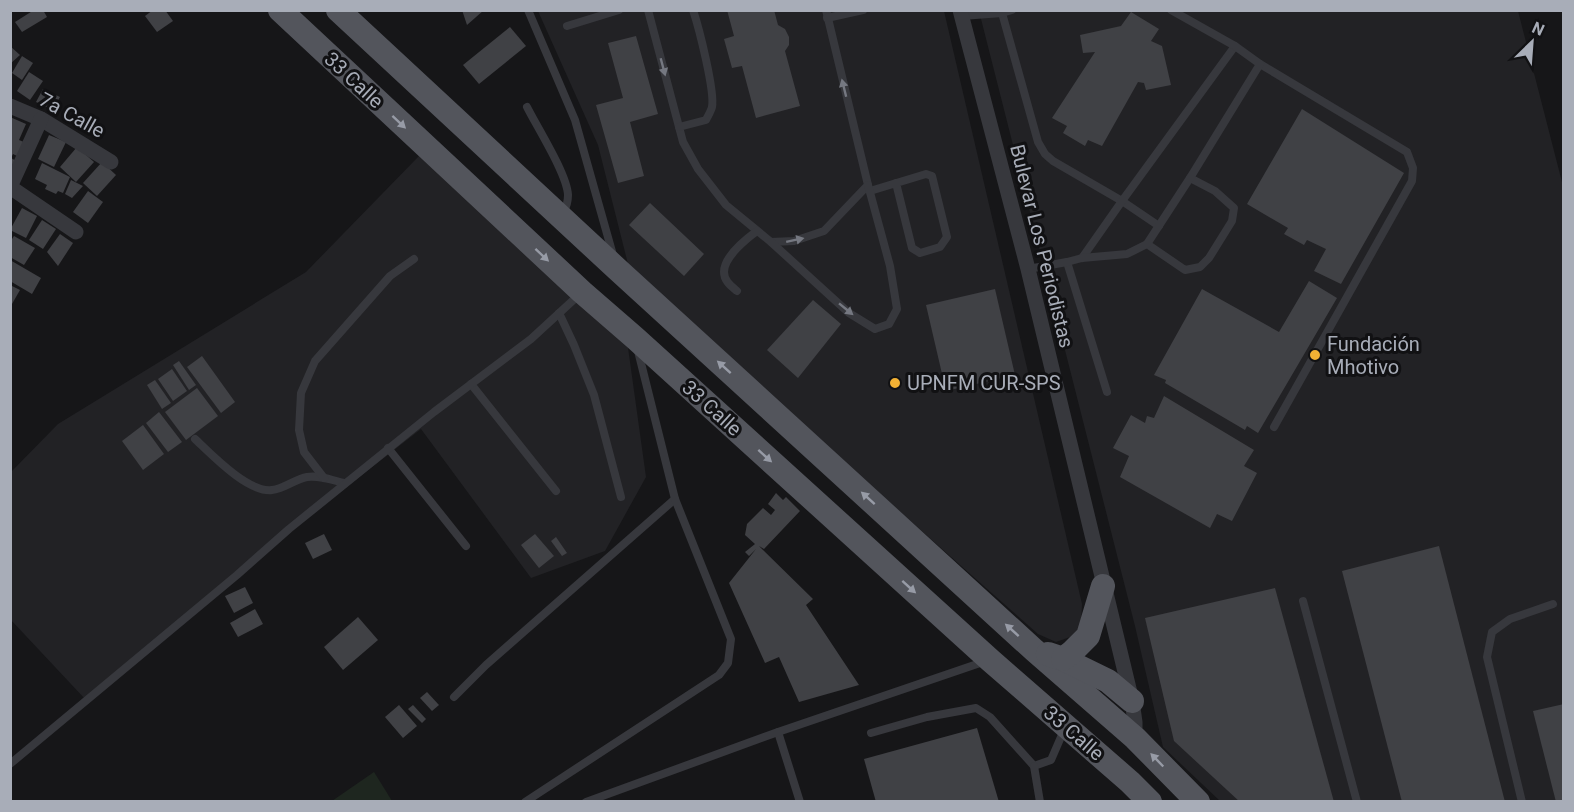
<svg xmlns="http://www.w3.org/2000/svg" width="1574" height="812" viewBox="0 0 1574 812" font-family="Roboto,sans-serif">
<rect width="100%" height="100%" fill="#161618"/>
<g fill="#222225">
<polygon points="538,11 944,11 1082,604 1081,626 1070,637 1056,642 1038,634 890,503 628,264 598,145"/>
<polygon points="979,11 1518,11 1563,186 1563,801 1220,801 1163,747 1135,626"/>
<polygon points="419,156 625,326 646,477 605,551 531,578 421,429 267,549 85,699 11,620 11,472 58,424 306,272"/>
</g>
<polygon fill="#1e261f" points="374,772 392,801 332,801"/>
<g fill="#404145">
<polygon points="34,10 43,10 47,17 22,32 15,22"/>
<polygon points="153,10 165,10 173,21 157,32 145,16"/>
<polygon points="462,10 484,10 467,25"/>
<polygon points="727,10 774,10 778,25 785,29 789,37 789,45 785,51 800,106 756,118 742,66 732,68 724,39 734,36"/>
<polygon points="1131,12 1159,29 1151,41 1162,46 1171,85 1146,90 1144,83 1138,82 1102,146 1088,140 1085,146 1063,133 1067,126 1052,118 1095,52 1083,53 1080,35 1121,26"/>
<polygon points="510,27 526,46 479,84 463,65"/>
<polygon points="636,36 658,114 630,122 644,176 618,183 596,105 623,98 608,43"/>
<polygon points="10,46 20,55 10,64"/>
<polygon points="22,56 33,63 22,80 12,73"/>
<polygon points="29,72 43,81 30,100 17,91"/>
<polygon points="43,89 60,97 53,110 36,102"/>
<polygon points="1302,109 1404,173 1341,284 1314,271 1326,249 1307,240 1304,245 1284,234 1288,228 1247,204"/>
<polygon points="10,117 26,124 19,140 26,143 19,157 13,154 11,158 18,162 15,168 10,166"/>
<polygon points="49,135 66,142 54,167 38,159"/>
<polygon points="77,147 94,162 76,182 60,167"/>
<polygon points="102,162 116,175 97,196 83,183"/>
<polygon points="42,163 70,177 63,193 58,191 56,194 45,189 47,185 35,179"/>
<polygon points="71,180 83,186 72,198 65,194"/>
<polygon points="88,191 103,202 88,223 73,212"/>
<polygon points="650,203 704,254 684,276 629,225"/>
<polygon points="22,208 37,216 26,238 10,230"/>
<polygon points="42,220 56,229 43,249 29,240"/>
<polygon points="60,234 73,243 58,266 47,252"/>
<polygon points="14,236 35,248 24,265 10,257 10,242"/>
<polygon points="10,260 41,278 32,294 10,281"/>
<polygon points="1309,281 1337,298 1258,433 1247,426 1245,430 1165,383 1166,380 1154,375 1202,289 1279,332"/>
<polygon points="10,285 20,290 12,304 10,303"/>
<polygon points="995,289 1015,375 946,391 926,305"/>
<polygon points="813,300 841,324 798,378 767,350"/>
<polygon points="202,356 235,402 221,413 187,367"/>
<polygon points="179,361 196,385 189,390 173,365"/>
<polygon points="172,369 187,391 173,401 158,379"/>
<polygon points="155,380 171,403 162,409 147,385"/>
<polygon points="197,388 218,416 186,440 165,412"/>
<polygon points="1164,396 1254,450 1244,466 1257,473 1232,521 1217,514 1210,528 1120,477 1129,456 1113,448 1131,415 1145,423 1147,416 1154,418"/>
<polygon points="159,412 182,442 168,452 146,423"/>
<polygon points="143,425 164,454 143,470 122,441"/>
<polygon points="776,493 783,500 786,497 800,511 764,549 759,546 813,599 806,605 859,685 799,702 779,657 765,663 729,583 756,549 749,556 745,552 755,544 745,535 747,524 763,508 771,515 775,510 768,504"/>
<polygon points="324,534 332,550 313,559 305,543"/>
<polygon points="535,534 554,556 539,568 521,545"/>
<polygon points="556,537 567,553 562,556 551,541"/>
<polygon points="1439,546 1505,802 1402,802 1342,571"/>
<polygon points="245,587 253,603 234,613 225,596"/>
<polygon points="1275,588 1334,802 1240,802 1174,741 1145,618"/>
<polygon points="255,609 263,624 238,637 230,623"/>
<polygon points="358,617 378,640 343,670 324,647"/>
<polygon points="427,692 439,705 432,711 420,698"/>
<polygon points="1564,704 1564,802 1556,802 1533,711"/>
<polygon points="399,705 417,726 403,738 385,717"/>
<polygon points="413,705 426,719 422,723 408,709"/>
<polygon points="977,728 999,802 876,802 864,759"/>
</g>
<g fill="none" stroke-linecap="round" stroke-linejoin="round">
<g stroke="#37383d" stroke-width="8">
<polyline points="528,10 575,120 613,255"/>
<polyline points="648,10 683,142 698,169 726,205 771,242 794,241 824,231 868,185 826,10"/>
<polyline points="1002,13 1038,142 1045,154 1053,161 1122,201 1159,226"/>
<polyline points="962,16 1002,13 1012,10"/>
<polyline points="827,18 863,10"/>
<polyline points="567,26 619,10"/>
<polyline points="1260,64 1407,152 1413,168 1412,181 1274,427"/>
<path d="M 527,107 C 537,127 567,174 568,195 C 568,201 566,208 563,213"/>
<path d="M 679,127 L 706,120 C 708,116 711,111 712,107 C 715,91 699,28 693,10"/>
<polyline points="870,191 926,174 932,176 947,237 940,247 920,253 912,248 896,183"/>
<polyline points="771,242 849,313 875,329 889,324 897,309 890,266 868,185"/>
<polyline points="1147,244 1185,270 1200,267 1209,258 1232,221 1234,208 1215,191 1190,178"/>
<polyline points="1082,258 1122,201 1235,46"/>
<polyline points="1067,262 1107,392"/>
<polyline points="1028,269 1067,262 1082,258 1127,254 1147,244 1190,178 1260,64 1235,46 1171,10"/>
<path d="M 737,291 C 731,286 724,281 724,272 C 724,257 746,239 757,231"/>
<polyline points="559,313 574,345 594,395 621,497"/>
<polyline points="471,384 556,491"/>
<path d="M 195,439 C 211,454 248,493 272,490 C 284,489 295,479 307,477 C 319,475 332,480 344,483"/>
<polyline points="388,448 466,546"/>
<polyline points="324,478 304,452 299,430 301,393 315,361 390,276 414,259"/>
<polyline points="1303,601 1357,802"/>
<polyline points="454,697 486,665 675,499"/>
<polyline points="778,732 800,802"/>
<polyline points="871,733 927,717 976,708 990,717 1034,766 1051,760 1064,730"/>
<polyline points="10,764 237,575 289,529 434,412 531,339 581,293"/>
<polyline points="1034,766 1040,802"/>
<polyline points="525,802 719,675 728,663 731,639 675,499 638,351"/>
<polyline points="586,802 778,732 986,661"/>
<polyline points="1522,802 1487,657 1492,632 1510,619 1553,604"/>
</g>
<g stroke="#37383d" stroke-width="15">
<polyline points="960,10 1028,269 1132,701 1135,722 1135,738"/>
<polyline points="10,106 41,119 111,162"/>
<polyline points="10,187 76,232"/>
<polyline points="10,187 41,119"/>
</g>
<g stroke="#53555c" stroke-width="24">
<polyline points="280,10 582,292 635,338 990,660 1130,782 1150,802"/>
<polyline points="338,10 617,269 1034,650 1135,738 1198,802"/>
<polyline points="1048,654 1063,659 1108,681 1132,701"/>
<polyline points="1063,659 1072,652 1088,636 1103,586"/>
</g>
</g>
<defs><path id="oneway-solid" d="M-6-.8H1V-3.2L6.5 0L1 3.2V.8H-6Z" transform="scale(1.5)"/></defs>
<g fill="#757881">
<use href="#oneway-solid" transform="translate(663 67) rotate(75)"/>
<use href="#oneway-solid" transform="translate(844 88) rotate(-104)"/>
<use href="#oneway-solid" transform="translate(795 240) rotate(-12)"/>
<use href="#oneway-solid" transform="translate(846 309) rotate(39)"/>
</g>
<g fill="#979ba6">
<use href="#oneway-solid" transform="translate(399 122) rotate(43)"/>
<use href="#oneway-solid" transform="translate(542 255) rotate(43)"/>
<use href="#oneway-solid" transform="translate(724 367) rotate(-138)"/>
<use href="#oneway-solid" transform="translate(765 456) rotate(42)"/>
<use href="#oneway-solid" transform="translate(868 498) rotate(-138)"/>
<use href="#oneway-solid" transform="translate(909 587) rotate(42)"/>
<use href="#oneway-solid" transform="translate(1012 630) rotate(-138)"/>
<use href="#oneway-solid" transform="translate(1157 760) rotate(-134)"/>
</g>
<g fill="#f2b134" stroke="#111113" stroke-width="2">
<circle cx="1315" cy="355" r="6"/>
<circle cx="895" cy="383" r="6"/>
</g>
<g text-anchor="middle" stroke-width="6" stroke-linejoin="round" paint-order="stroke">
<g font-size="20" fill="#a8adb8" stroke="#111113">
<text transform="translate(354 80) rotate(43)" y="7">33 Calle</text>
<text transform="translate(72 115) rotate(29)" y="7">7a Calle</text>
<text transform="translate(1042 246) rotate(76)" y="7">Bulevar Los Periodistas</text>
<text transform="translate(712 408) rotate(42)" y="7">33 Calle</text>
<text transform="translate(1074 733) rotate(41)" y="7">33 Calle</text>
</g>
<g font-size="20" fill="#a8adb8" stroke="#111113" text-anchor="start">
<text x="1327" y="351">Fundación<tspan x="1327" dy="23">Mhotivo</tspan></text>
<text x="907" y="390">UPNFM CUR-SPS</text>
</g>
</g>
<rect width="1574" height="812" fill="none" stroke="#a8adb8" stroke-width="24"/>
<g transform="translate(1532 42) rotate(25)" stroke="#111113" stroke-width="4.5" paint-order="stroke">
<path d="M0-4.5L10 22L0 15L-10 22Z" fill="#a8adb8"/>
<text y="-9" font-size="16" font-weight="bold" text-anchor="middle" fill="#a8adb8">N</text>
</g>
</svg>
